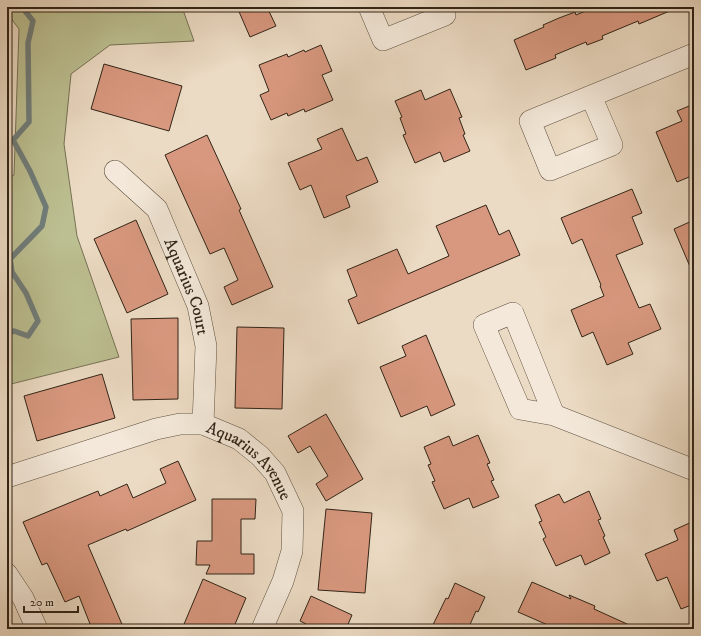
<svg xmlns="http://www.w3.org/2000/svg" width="701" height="636" viewBox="0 0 701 636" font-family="'IM FELL DW Pica',serif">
<rect width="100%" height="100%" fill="#ecdbc4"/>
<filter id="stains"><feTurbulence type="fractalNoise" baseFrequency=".005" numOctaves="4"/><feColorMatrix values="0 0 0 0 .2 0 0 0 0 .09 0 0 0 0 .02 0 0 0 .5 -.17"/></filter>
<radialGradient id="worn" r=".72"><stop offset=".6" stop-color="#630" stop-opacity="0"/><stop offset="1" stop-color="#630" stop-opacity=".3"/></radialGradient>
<polygon fill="#bcbf91" stroke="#767254" points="7,7 182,7 194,41 110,45 71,74 64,144 77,236 119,357 7,385 7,179 14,175 19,29 7,13"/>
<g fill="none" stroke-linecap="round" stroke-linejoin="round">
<polyline stroke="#707d7a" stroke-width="5.5" points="7,333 14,331 28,336 38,321 26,293 12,272 10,259 42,226 46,207 30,171 13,140 29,122 28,43 33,21 22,7"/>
</g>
<g fill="#d8987f" stroke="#302417">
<polygon points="237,7 267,7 276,26 250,37"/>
<polygon points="595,7 679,7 639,24 638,21 602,36 603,39 587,45 586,42 555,55 556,58 526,70 514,40 544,27 543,25 559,18 575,12 576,15"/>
<polygon points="321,45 332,71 322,75 333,100 305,112 304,109 288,116 287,113 271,120 260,95 269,91 259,65 287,54 288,57 304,50 305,52"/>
<polygon points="104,64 182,86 169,131 91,109"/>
<polygon points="450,89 462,117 459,118 465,134 463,135 470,151 444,162 440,152 415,163 403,135 406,134 400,118 402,117 395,101 421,90 425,100"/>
<polygon points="694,104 694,175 677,182 656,132 682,121 677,111"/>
<polygon points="342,128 357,161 367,157 378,182 346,196 350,207 324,218 311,185 300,190 288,163 322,149 317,139"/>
<polygon points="207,135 241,209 239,210 273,287 232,305 224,287 238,280 232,266 224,248 210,254 165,155"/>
<polygon points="632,189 642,213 632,217 643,244 616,255 639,308 650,304 661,329 628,343 633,354 607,365 593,332 582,337 571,310 604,296 600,286 601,285 582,239 572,244 561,218"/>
<polygon points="486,205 499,235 509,230 520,255 358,324 348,300 357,296 347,270 397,249 408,274 449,256 436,226"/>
<polygon points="136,220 168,294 127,313 94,239"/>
<polygon points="694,220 694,276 674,229"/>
<polygon points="178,318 178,399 133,400 131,319"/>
<polygon points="237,327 284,328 282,409 235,408"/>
<polygon points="426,335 455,405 431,416 427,406 401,417 380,367 406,356 402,346"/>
<polygon points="102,374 115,418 37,441 24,396"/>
<polygon points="326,414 363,479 326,501 316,484 328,476 310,446 298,453 288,436"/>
<polygon points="478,435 490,463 487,464 494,480 491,481 499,497 473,508 469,498 444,509 432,482 435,481 428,465 431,464 424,447 449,436 453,446"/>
<polygon points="178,461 196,500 127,531 126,529 88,545 124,629 92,629 79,596 65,602 47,563 42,565 23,522 98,491 100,496 127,484 133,498 166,483 160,469"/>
<polygon points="589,491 601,519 598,520 605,536 603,537 610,553 585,565 581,555 556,566 543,539 546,537 539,522 542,521 535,505 559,494 564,503"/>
<polygon points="212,499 256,499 255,519 241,519 241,554 254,554 254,574 206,574 210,565 196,565 197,541 212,541"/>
<polygon points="326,509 372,513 365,593 318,590"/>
<polygon points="694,521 694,604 681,609 667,577 657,581 645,554 678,540 674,530"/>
<polygon points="203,579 246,598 233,629 182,629"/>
<polygon points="532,582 571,599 569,595 595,606 594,609 638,629 557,629 518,612"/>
<polygon points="455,583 485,597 478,612 476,611 468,629 431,629 446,598 448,599"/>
<polygon points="311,596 352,615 346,629 304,629 306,624 300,621"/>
</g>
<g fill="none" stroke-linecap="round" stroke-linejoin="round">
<defs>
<g id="street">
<polyline points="369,7 383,40 445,15 441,7"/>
<polyline points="591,96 612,145 550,170 530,121 694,54"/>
<path id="s1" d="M 115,171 L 157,209 L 198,306 L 206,346 L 203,424"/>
<polyline points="554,415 513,313 484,325 520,409 554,415 694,470"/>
<path id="s2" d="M 7,477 L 156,429 L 180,424 L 203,424 L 239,439 L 260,456 L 275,473 L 293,511 L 292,551 L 283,581 L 262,629"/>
<polyline points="7,574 23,598 37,629"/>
</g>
</defs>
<use href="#street" stroke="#5f5242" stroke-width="22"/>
<use href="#street" stroke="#f3e8d9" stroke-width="21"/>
</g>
<g text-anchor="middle" stroke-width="3.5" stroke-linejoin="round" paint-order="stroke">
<g font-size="17" fill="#302417" stroke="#f3e8d9">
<text dy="6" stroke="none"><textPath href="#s1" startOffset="140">Aquarius Court</textPath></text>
<text dy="6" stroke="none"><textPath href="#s2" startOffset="265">Aquarius Avenue</textPath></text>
</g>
</g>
<rect width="701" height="636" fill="none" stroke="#ecdbc4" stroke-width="24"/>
<rect x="8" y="8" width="685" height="620" fill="none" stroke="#302417" stroke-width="2"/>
<rect x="12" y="12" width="677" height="612" fill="none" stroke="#302417"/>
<path d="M24 606v6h54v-6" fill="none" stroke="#302417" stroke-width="2"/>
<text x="30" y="606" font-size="12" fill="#302417" stroke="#f3e8d9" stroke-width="3" paint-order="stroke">20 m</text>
<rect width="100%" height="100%" filter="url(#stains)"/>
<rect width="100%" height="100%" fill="url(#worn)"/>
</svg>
